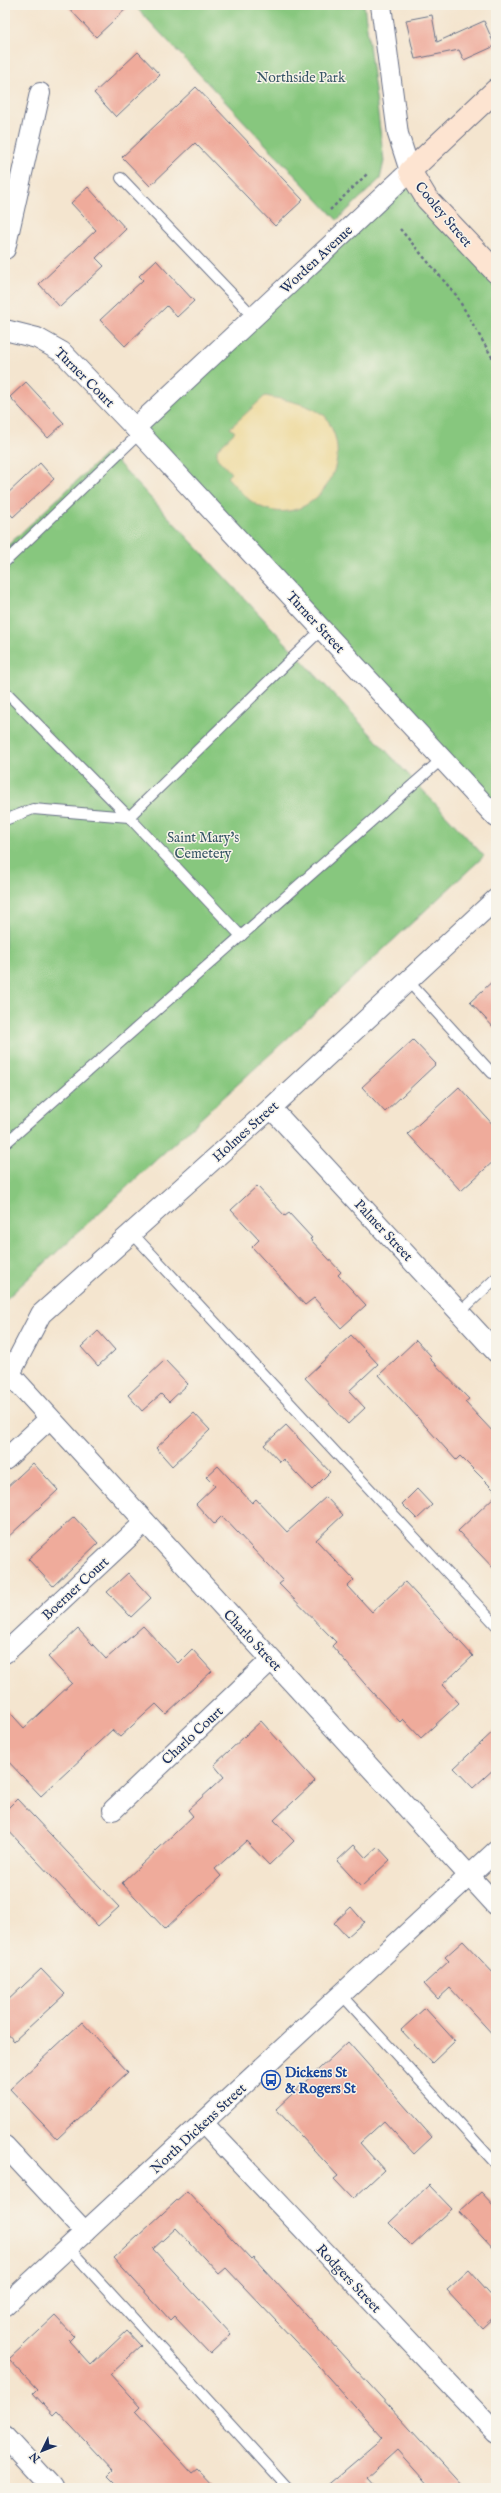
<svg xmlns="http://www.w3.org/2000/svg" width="501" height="2493" viewBox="0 0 501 2493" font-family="'IM FELL English',serif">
<rect width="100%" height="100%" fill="#f7f3e8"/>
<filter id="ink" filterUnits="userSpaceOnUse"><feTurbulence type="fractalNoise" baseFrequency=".025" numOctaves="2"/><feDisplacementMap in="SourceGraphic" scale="8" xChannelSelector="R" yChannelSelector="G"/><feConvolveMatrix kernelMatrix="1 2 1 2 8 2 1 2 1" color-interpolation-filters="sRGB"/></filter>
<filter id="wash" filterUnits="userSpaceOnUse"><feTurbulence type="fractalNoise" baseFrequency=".012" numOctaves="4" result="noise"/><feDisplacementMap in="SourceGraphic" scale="16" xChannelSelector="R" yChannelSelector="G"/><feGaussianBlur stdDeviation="0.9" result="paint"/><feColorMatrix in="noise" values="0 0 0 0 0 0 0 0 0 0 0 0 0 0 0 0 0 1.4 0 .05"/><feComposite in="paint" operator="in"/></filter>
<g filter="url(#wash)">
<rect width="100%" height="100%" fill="#f4e5cf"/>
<g fill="#87c77e" stroke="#517b6e">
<polygon points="134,5 364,5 384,161 380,179 337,220"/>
<polygon points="410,171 496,272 496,817 135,428"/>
<polygon points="108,452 484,856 5,1300 5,548"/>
</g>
<path fill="#eeda9e" stroke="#84847e" d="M 265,396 C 286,400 307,403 325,416 C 328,419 330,425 332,429 C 352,470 311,524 266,509 C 250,504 238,489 227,477 L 231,473 L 217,458 L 217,449 L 235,432 L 230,428 Z"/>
<g id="blocks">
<g fill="#efab9b">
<polygon points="66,5 130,5 96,37"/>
<polygon points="432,15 437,42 484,21 495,46 464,60 459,50 415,59 406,20"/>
<polygon points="138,52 160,75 116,117 94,93"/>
<polygon points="196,87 303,200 275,226 195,143 150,186 122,157"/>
<polygon points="88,187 126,229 96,258 104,266 60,307 39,284 96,230 71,203"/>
<polygon points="156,260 194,301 177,317 167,306 125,346 100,320 143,280 139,276"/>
<polygon points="26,382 64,423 48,438 10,397"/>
<polygon points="40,463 54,479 13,517 5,508 5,496"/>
<polygon points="496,978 496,1030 470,1002"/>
<polygon points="413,1040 436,1064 385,1112 362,1087"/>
<polygon points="459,1087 496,1128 496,1159 461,1191 408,1134"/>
<polygon points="257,1186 285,1216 289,1213 312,1238 310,1239 341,1272 338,1275 366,1305 341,1328 314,1298 305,1305 252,1247 259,1240 231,1210"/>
<polygon points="98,1331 115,1350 98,1366 81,1347"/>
<polygon points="351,1335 378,1364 349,1391 365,1408 348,1424 305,1378"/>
<polygon points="416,1340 431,1356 429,1358 469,1399 465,1402 496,1435 496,1492 460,1456 456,1460 379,1375"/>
<polygon points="165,1360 188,1384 169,1402 161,1394 142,1411 128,1395"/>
<polygon points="194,1413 210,1430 172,1466 156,1448"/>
<polygon points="286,1425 330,1472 312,1490 283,1459 280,1462 264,1445"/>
<polygon points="33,1463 58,1490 5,1540 5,1489"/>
<polygon points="218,1466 252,1503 256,1499 287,1532 326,1497 343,1515 316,1540 354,1580 348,1586 372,1612 405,1582 473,1656 442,1685 459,1703 421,1738 403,1719 400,1722 371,1691 332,1646 336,1642 279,1584 283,1581 222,1516 214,1524 196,1504 215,1486 206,1477"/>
<polygon points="417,1489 432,1505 417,1519 402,1504"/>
<polygon points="496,1495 496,1571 458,1531"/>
<polygon points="74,1517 98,1543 53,1586 28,1559"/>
<polygon points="128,1573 151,1598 131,1617 107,1592"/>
<polygon points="143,1626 178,1663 192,1649 212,1671 166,1714 156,1704 120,1737 112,1730 41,1796 5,1758 5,1707 24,1728 72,1683 48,1657 78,1629 106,1659"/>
<polygon points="261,1721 315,1781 274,1820 294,1841 269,1865 246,1841 215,1869 221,1876 165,1929 122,1883 193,1816 188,1810 224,1777 214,1765"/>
<polygon points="496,1729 496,1767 473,1788 454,1768"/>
<polygon points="17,1799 119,1907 98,1926 5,1827 5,1811"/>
<polygon points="354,1845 366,1858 378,1847 390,1860 361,1887 337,1861"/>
<polygon points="351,1907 364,1922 347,1937 334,1923"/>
<polygon points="463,1941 496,1976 496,2038 450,1988 438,1999 424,1984 449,1961 445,1957"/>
<polygon points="41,1969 65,1994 14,2041 5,2031 5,2003"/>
<polygon points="425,2008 455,2041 432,2063 401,2030"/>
<polygon points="82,2022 128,2072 57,2139 10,2089"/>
<polygon points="348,2042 432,2137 414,2154 384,2121 360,2143 384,2170 353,2199 334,2179 338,2176 276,2109"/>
<polygon points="429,2185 452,2209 412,2246 389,2223"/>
<polygon points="187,2191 251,2259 253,2257 464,2488 431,2488 397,2450 366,2478 375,2488 324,2488 383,2438 310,2357 226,2268 219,2274 176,2228 153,2249 231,2334 210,2354 174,2316 170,2320 114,2258"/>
<polygon points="481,2192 496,2208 496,2252 459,2212"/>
<polygon points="469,2270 496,2300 496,2315 482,2328 447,2290"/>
<polygon points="55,2316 74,2336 69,2341 91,2365 127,2331 141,2346 111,2374 141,2407 136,2412 192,2473 197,2469 215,2488 120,2488 108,2476 113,2471 57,2411 53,2415 33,2393 37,2389 9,2359"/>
</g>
</g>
</g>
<g filter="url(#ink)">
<use href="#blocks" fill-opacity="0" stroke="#676f86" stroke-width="1"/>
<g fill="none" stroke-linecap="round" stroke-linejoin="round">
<defs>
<g id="lane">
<polyline points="121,178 254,317"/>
<polyline points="5,562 140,433"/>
<polyline points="5,691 129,817 241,936"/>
<polyline points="5,820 33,809 129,817 322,629"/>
<polyline points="408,981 492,1073"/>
<polyline points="5,1140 7,1142 442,759"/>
<polyline points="132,1233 496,1625"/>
<polyline points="460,1312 496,1278"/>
<polyline points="342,1995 496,2164"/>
<polyline points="69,2248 288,2488"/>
</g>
<g id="street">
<polyline points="5,249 40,93"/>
<polyline points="5,330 37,338 62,352 135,428 496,817"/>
<polyline points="135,428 410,171 398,134 381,5"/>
<polyline points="271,1108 496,1352"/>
<polyline points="10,1374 496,1905"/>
<polyline points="10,1374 41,1314 271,1108 496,899"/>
<polyline points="5,1460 49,1419"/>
<polyline points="5,1653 145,1522"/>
<polyline points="113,1810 271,1660"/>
<polyline points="203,2123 496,2433"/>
<polyline points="5,2146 85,2232"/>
<polyline points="5,2306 496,1851"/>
<polyline points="5,2436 53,2488"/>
</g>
<polyline id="secondary" points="496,90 410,171 427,199 496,272"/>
</defs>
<use href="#lane" stroke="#676f86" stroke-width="12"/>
<use href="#street" stroke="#676f86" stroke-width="22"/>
<use href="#secondary" stroke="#676f86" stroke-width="24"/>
<g stroke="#676f86" stroke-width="2.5" stroke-dasharray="3 3" stroke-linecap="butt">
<polyline points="330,210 367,174"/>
<polyline points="400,229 456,295 496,364"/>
<polyline points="494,752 496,744"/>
</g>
<use href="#lane" stroke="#fff" stroke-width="10"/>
<use href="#street" stroke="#fff" stroke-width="20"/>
<use href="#secondary" stroke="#fde4d1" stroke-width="22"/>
</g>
</g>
<defs>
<symbol id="bus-ring" viewBox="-11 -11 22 22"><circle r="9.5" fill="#f7f3e8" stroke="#1a4fb4" stroke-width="1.5"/><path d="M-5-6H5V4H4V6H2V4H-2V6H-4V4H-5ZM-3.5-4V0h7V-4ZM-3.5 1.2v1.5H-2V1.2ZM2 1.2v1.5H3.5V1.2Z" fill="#1a4fb4"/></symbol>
</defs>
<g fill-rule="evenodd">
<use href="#bus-ring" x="260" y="2069" width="22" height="22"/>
</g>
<g text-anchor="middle" stroke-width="3" stroke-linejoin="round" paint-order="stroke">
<g font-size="14" fill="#365566" stroke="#f7f3e8">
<text x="301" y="82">Northside Park</text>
<text x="203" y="842">Saint Mary's<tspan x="203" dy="16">Cemetery</tspan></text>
</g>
<g font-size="14" fill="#1b2f5e" stroke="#f7f3e8">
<text transform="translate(444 214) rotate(50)" y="5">Cooley Street</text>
<text transform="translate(316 259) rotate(-43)" y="5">Worden Avenue</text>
<text transform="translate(85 377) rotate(45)" y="5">Turner Court</text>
<text transform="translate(316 622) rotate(47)" y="5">Turner Street</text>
<text transform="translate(245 1131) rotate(-42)" y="5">Holmes Street</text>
<text transform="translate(384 1230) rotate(47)" y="5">Palmer Street</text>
<text transform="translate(75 1588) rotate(-43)" y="5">Boerner Court</text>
<text transform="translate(253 1640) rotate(47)" y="5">Charlo Street</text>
<text transform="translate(192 1735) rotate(-43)" y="5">Charlo Court</text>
<text transform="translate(198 2128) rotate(-43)" y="5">North Dickens Street</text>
<text transform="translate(349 2278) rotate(47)" y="5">Rodgers Street</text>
</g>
<g font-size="14" font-weight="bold" fill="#164399" stroke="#f7f3e8" text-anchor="start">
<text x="285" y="2077">Dickens St<tspan x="285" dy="16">&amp; Rogers St</tspan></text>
</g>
</g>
<rect width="501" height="2493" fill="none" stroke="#f7f3e8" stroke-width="20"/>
<g transform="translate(42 2451) rotate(227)" stroke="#f7f3e8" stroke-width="3" paint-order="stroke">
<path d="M0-3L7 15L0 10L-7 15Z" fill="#1b2f5e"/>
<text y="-6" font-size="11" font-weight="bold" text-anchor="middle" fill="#1b2f5e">N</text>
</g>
</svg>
